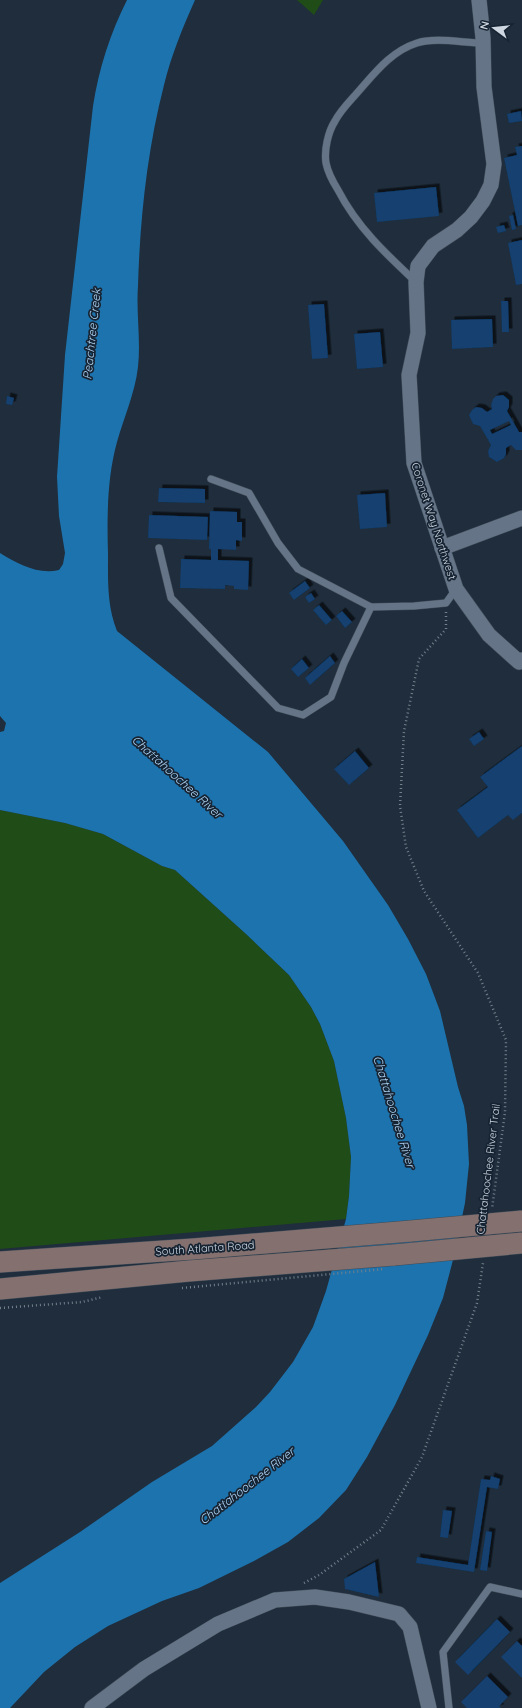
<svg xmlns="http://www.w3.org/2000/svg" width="522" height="1708" viewBox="0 0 522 1708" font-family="Quicksand,sans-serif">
<defs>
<filter id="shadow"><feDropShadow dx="3.5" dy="-3.5" stdDeviation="0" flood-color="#0009"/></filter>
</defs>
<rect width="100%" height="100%" fill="#1f2d3c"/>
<g fill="#204c17">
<polygon points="297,0 323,0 314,15"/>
<polygon points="0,810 65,823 103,834 162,866 175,870 246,934 289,975 311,1007 320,1024 334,1061 346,1118 351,1157 349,1196 346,1219 0,1249"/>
</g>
<path fill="#1d73ad" d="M 127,0 L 195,0 C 183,27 171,56 164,85 C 147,151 140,219 138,286 C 136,313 141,340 138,367 C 135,393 124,417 117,442 C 107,478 107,517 108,554 C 108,581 107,606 117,631 L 268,752 L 343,841 L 388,905 L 408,939 L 426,974 L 440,1011 L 458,1087 L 464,1106 L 467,1125 L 469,1164 L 465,1203 L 453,1260 L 443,1298 L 428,1335 L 395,1405 L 367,1457 L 346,1490 L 319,1518 L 288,1542 L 254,1561 L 199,1588 L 162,1601 L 108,1626 L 75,1647 L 44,1672 L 10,1708 L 0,1708 L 0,1583 L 80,1532 L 152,1482 L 212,1446 L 256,1407 L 270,1392 L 293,1362 L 313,1327 L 326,1291 L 346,1219 L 349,1196 L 351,1157 L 346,1118 L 334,1061 L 320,1024 L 311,1007 L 289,975 L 246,934 L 175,870 L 162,866 L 103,834 L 65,823 L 0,810 L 0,732 L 4,731 L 6,723 L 0,716 L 0,553 C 18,564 38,575 59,570 L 63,564 L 65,553 L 59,516 L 57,477 L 65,355 L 93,106 C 99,68 110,34 127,0 Z"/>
<g fill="#123f6f" fill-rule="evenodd" filter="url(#shadow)">
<polygon points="521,111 522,121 509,123 507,114"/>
<polygon points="522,146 522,225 518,226 504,158 517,155 515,147"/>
<polygon points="436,187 439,216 377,222 374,193"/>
<polygon points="513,215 516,229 512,230 509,216"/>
<polygon points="504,225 506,231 498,233 496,227"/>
<polygon points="522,240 522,284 516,285 508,243"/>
<polygon points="501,301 508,301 509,332 502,332"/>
<polygon points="324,304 328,358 312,359 308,305"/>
<polygon points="492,319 493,347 452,349 451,320"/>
<polygon points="380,332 383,367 357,369 354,334"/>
<path d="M 503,395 L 509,400 L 509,407 L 507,411 L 519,432 L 522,432 L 522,450 L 516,450 L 511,445 L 506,448 L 506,454 L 504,458 L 497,462 L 489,457 L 488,451 L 491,445 L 480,426 L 473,424 L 469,415 L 472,410 L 476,407 L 482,408 L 487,412 L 492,409 L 491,405 L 493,399 L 496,396 ZM 509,421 L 511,425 L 492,434 L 490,430 Z"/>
<polygon points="7,396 14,398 12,405 6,404"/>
<polygon points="159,488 205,489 205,503 158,502"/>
<polygon points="385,493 387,527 360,529 357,495"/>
<polygon points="210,511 237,512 237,522 242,522 242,541 236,540 236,550 218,549 218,560 249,561 248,590 234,589 234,586 225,585 225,589 180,588 181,559 211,560 211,549 209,549"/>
<polygon points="149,515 208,517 207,540 148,538"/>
<polygon points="305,581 310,588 294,600 289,593"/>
<polygon points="311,593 315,599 309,603 305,597"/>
<polygon points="319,605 332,620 326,625 313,610"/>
<polygon points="342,611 352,622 345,628 336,616"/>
<polygon points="330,656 335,663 310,685 305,678"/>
<polygon points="302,659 309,668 298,677 291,669"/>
<polygon points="479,732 484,739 474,746 469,739"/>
<polygon points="522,746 522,813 513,820 508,815 478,838 457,810 488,787 480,777"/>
<polygon points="355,751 369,768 349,785 334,769"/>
<polygon points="491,1476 500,1479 498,1489 487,1487 474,1572 416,1563 417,1557 468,1565 481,1479 490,1480"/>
<polygon points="443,1510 452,1511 448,1538 440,1537"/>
<polygon points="486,1531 492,1532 487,1571 480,1570"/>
<polygon points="375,1562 379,1597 345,1589 344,1579"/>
<polygon points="497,1619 510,1632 468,1675 455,1662"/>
<polygon points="517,1641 522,1646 522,1678 501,1657"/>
<polygon points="487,1676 508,1697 499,1706 501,1708 467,1708 461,1702"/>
</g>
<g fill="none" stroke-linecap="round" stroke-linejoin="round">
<defs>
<g id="service">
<path d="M 416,282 C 386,254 357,227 338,190 C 333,182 328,173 326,163 C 324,150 328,132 335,121 C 340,111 349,102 357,93 C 374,74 391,51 417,43 C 436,37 463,43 483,43"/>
<polyline points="211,479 249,493 278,543 298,569 371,607 414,606 446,603 456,589"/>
<polyline points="159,548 171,598 278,708 303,715 331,697 344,663 371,607"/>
<polyline points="449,1708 443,1652 490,1587 522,1594"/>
</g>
<g id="minor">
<polyline points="479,0 483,38 484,87 494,164 491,185 483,201 471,217 457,230 433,246 418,266 416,282 418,333 409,375 414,463 456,589 489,635 519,662 522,660"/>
<polyline points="442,548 522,518"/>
<polyline points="92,1708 144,1669 218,1624 275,1600 315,1597 349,1602 399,1614 410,1627 429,1708"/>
</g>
<g id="secondary">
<polyline points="0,1262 193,1249 411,1231"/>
<polyline points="0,1289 189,1271 394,1255"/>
</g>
</defs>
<use href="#service" stroke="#3f4b58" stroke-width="8"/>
<use href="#minor" stroke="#3f4b58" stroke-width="16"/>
<use href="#secondary" stroke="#3f4b58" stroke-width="22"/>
<g stroke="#74808c" stroke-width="2.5" stroke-dasharray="1 3" stroke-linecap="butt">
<polyline points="446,612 446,629 419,659 404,731 400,806 406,847 424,891 478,973 506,1040 505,1112 492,1209"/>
<polyline points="0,1308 82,1302 103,1297"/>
<polyline points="304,1583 319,1575 381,1530 422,1457 477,1303 483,1263"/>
</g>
<use href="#service" stroke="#657487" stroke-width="7"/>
<use href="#minor" stroke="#657487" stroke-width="15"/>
<use href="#secondary" stroke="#84716f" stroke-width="21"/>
<defs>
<g id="secondary-bridge">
<polyline points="411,1231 522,1221"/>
<polyline points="394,1255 522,1243"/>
</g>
</defs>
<use href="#secondary-bridge" stroke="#3f4b58" stroke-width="22" stroke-linecap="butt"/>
<polyline stroke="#74808c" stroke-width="2.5" stroke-dasharray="1 3" stroke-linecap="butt" points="182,1288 385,1269"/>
<use href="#secondary-bridge" stroke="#84716f" stroke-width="21"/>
</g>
<g text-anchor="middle" stroke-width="3.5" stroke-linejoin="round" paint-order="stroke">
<g font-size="11" fill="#ced7e1" stroke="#162332">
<text transform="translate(434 521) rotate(72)" y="4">Coronet Way Northwest</text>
<text transform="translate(488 1169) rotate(-83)" y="4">Chattahoochee River Trail</text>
<text transform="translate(205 1248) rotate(-4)" y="4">South Atlanta Road</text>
</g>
<g font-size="12" font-style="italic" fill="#b0d6f6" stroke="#162332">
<text transform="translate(92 334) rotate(-84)" y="4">Peachtree Creek</text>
<text transform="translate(177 777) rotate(42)" y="4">Chattahoochee River</text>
<text transform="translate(394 1112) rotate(73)" y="4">Chattahoochee River</text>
<text transform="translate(247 1486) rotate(-38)" y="4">Chattahoochee River</text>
</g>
</g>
<g transform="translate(494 28) rotate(285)" stroke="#162332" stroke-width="3" paint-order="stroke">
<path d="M0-3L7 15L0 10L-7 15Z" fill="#ced7e1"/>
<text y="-6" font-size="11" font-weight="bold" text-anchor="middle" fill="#ced7e1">N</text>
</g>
</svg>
